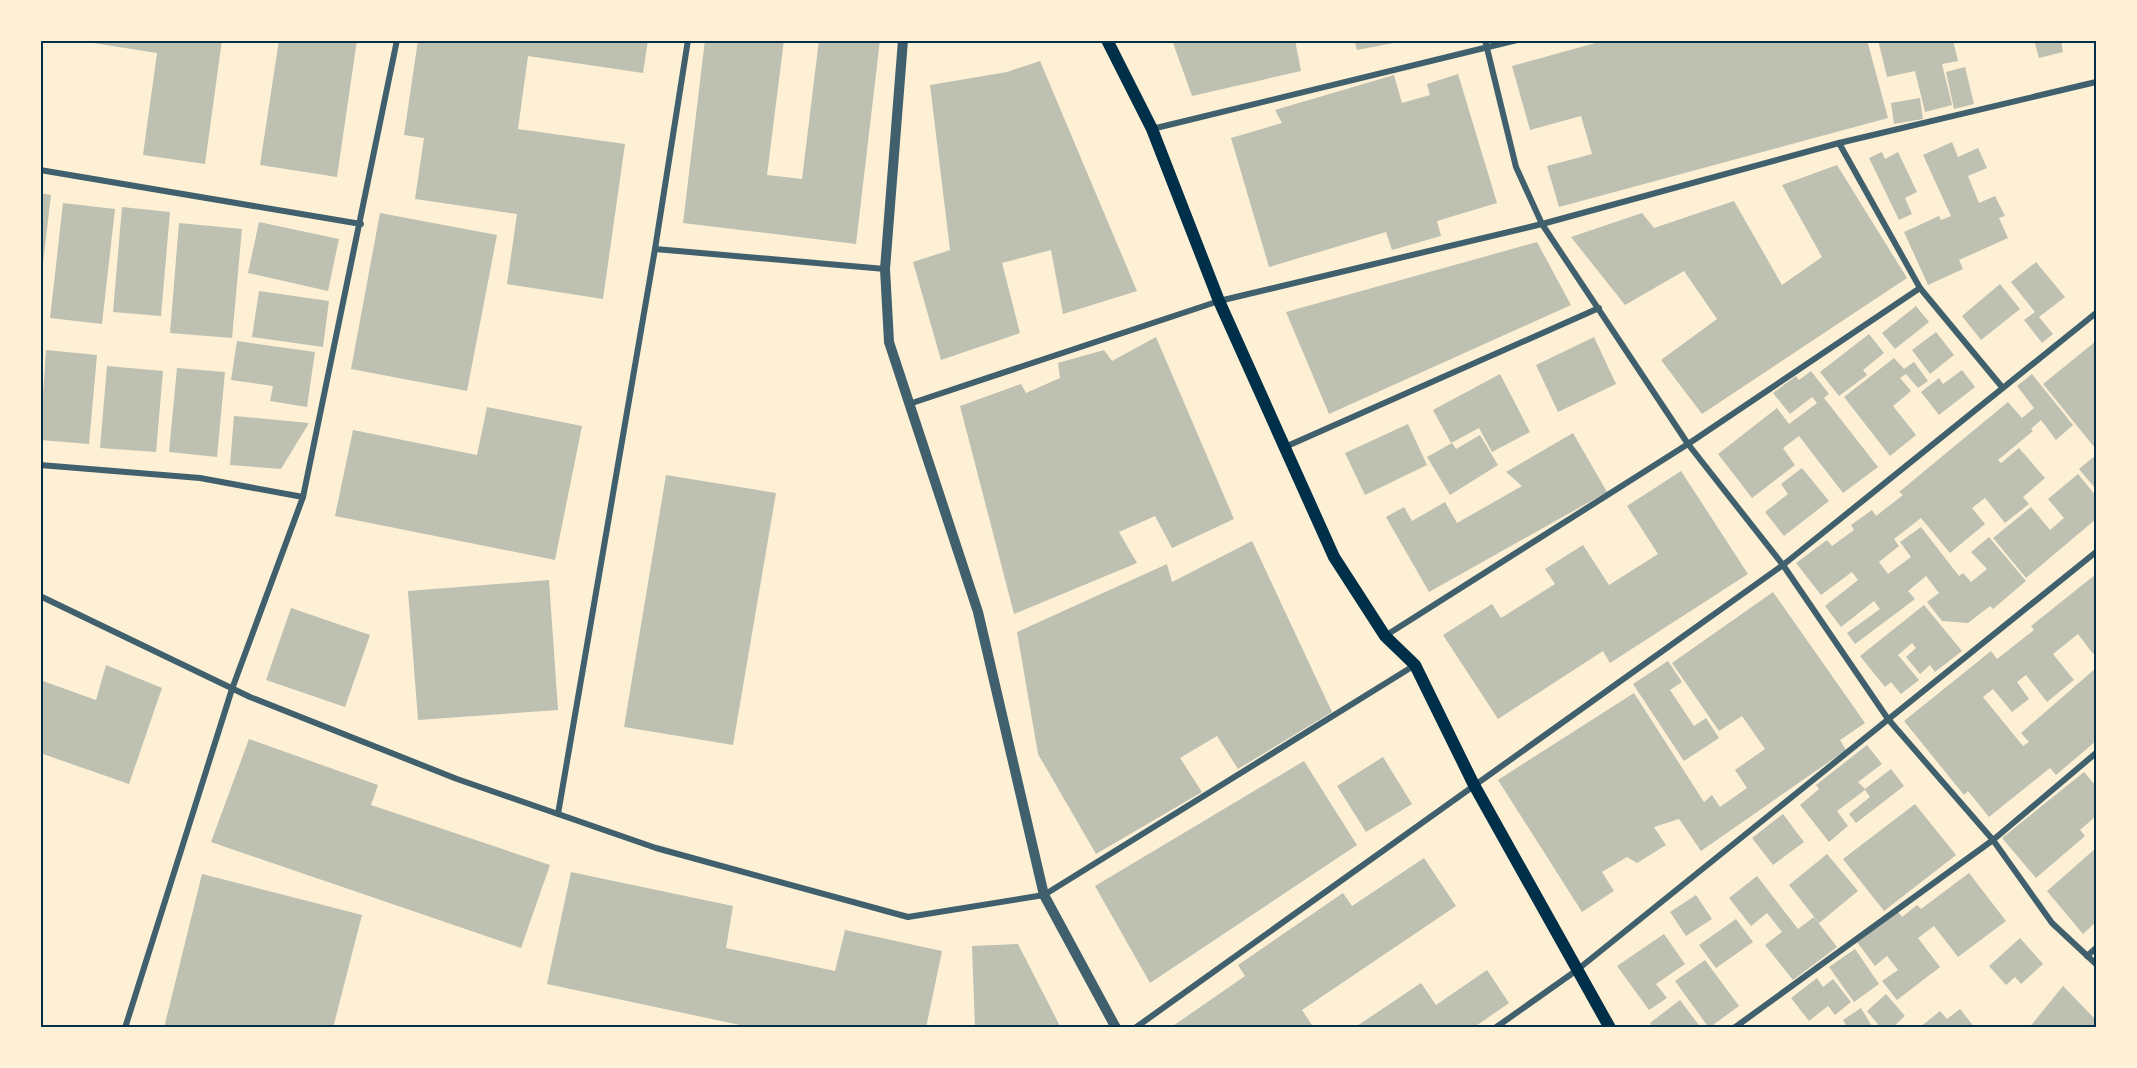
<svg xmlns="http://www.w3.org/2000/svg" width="2137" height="1068" viewBox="0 0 2137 1068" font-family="'PT Sans',sans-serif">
<rect width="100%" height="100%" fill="#fdf0d5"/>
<g fill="#bec0b2">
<polygon points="74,40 222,40 205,164 143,155 157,53"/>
<polygon points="279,40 357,40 337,177 260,165"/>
<polygon points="418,40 648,40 643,73 528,56 518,129 625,144 603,299 507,284 517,214 415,199 424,138 404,135"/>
<polygon points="705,40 784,40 767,175 802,179 819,40 880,40 856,244 683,223"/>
<polygon points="1172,40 1295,40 1301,71 1192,96"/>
<polygon points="1354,40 1399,40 1399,42 1357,50"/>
<polygon points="1606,40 1867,40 1888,118 1559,207 1547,166 1592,154 1581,116 1530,130 1512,66"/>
<polygon points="1878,40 1953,40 1958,61 1942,64 1952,105 1925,112 1915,71 1887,77"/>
<polygon points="2034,40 2061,40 2063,52 2039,58"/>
<polygon points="1040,61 1137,291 1063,314 1051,250 1002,263 1020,333 941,360 913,262 950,250 930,85 1007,72"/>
<polygon points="1965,67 1974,104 1954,109 1946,72"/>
<polygon points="1458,74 1497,203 1437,221 1441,236 1392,250 1386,232 1269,267 1231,138 1282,123 1275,110 1394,75 1402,103 1430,95 1427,84"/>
<polygon points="1920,98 1923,119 1894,124 1891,103"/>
<polygon points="1952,142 1958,157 1978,148 1987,168 1968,176 1979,203 1995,196 2005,216 1999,218 2008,238 1959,260 1963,269 1928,285 1904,232 1939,216 1941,220 1951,216 1923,155"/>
<polygon points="1882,152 1885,159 1898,152 1917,192 1905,198 1912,214 1899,220 1869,158"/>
<polygon points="1837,165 1907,278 1702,414 1661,360 1717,319 1684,271 1625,305 1571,237 1642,213 1654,228 1734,201 1782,285 1822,257 1782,185"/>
<polygon points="40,193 51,195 42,272 40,272"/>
<polygon points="63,203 115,209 102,324 50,318"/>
<polygon points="122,207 170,212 161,316 113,312"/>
<polygon points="380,213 497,235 467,391 351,369"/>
<polygon points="259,222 339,239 328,291 248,273"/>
<polygon points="179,223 242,229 232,338 170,333"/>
<polygon points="1537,242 1571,305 1329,414 1286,312"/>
<polygon points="2036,262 2065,297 2039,317 2053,334 2042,343 2024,320 2035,312 2011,282"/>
<polygon points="2000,284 2020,309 1981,340 1962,316"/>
<polygon points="259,291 329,301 323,347 252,337"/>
<polygon points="1916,306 1929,322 1895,349 1882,333"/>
<polygon points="1936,332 1954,355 1930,374 1912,350"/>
<polygon points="1869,334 1884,353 1863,370 1867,375 1839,396 1820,372"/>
<polygon points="1156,337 1234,519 1172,548 1155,516 1119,532 1137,563 1014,614 960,406 1021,384 1026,393 1060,378 1058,363 1104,350 1112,361"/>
<polygon points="1594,337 1616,384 1558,412 1536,365"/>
<polygon points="237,341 315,352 307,407 270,401 273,386 231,380"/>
<polygon points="2096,341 2096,446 2095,448 2043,384"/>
<polygon points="46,350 97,355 89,444 40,440"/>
<polygon points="1894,358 1904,369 1914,362 1928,381 1918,388 1906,374 1900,378 1911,391 1893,406 1916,435 1890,456 1844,397"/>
<polygon points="107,366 163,371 156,452 100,448"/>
<polygon points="177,368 225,372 217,457 169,452"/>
<polygon points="1962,370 1975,387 1939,415 1921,392 1939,378 1943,384"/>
<polygon points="1811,371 1829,394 1824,398 1878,467 1843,493 1799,436 1783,448 1795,465 1752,498 1718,454 1777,408 1789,424 1817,403 1812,397 1790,414 1773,393 1796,376 1799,380"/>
<polygon points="1500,374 1530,432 1492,452 1479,428 1451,443 1433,410"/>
<polygon points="2032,374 2073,425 2056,440 2041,420 2031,429 2033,431 1998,460 2001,463 2019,448 2045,478 2023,497 2029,504 2005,523 1985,498 1972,508 1985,524 1950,553 1921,518 1894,539 1899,546 1879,562 1888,574 1911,557 1900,542 1921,527 1959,576 1963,573 1971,582 1987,569 1971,552 1989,537 2026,581 1993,609 1990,606 1968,623 1942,621 1927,602 1939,593 1926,576 1908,591 1915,599 1855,644 1847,633 1880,609 1874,601 1841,627 1825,606 1858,580 1852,572 1821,595 1796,563 1827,540 1832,546 1854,530 1851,525 1872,510 1876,516 1903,495 1899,492 2008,402 2022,418 2034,408 2017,386"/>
<polygon points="487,407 582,426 555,560 335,516 353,430 477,455"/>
<polygon points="234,416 309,423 281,469 230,465"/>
<polygon points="1408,424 1427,465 1365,495 1345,453"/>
<polygon points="1573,433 1607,492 1429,592 1386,517 1404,507 1412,521 1445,502 1457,523 1522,486 1506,472"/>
<polygon points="1480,435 1498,465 1450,495 1427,457 1452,443 1456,449"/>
<polygon points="2096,455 2096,485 2094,487 2079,469"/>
<polygon points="1802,468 1829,501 1784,536 1765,512 1788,494 1781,484"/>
<polygon points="1681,471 1748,574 1610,663 1603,651 1498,719 1443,635 1492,604 1501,618 1555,584 1545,569 1583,545 1609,585 1658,554 1627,506"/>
<polygon points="2078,474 2096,496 2096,519 2026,578 1993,538 2031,507 2050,530 2064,518 2048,499"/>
<polygon points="666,475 776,493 733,745 624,727"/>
<polygon points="1252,541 1332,712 1238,769 1217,736 1180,758 1202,792 1096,854 1038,754 1017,632 1167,564 1172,582"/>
<polygon points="2096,574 2096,651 2093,654 2078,634 2053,654 2074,680 2047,702 2026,675 2017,682 2029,699 2012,712 1993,689 1983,697 2023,746 2029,742 2021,733 2096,668 2096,741 2056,775 2050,768 1989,817 1968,791 1964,795 1904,721 1991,651 1997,659 2034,630 2031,626"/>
<polygon points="549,580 558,710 418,720 408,591"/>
<polygon points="1773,592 1865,723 1840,740 1846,750 1701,851 1679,819 1654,827 1666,845 1637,863 1627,857 1602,872 1614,891 1582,912 1498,780 1634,693 1704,802 1712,795 1720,807 1747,788 1735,770 1765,749 1742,716 1719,731 1672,663"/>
<polygon points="1924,605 1962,651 1935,672 1930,665 1920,674 1906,657 1916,648 1912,643 1898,655 1919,680 1901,694 1891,682 1885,687 1860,656"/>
<polygon points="291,608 370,635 345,707 266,680"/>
<polygon points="1668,661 1682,682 1670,690 1694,726 1706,718 1719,738 1684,761 1633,684"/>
<polygon points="106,665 162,688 129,784 40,753 40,680 96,700"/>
<polygon points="249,739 378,785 371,805 550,865 521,948 211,842"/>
<polygon points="1867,745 1882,764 1858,782 1865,789 1891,769 1904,786 1856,823 1849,814 1870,797 1865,790 1837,811 1848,826 1829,842 1800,805 1819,789 1816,785"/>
<polygon points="1383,757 1412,804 1366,832 1337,786"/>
<polygon points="1304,761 1357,845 1150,983 1095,886"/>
<polygon points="2084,772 2096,786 2096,816 2080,830 2085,836 2036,878 2002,838"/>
<polygon points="1915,804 1956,855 1884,911 1843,859"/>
<polygon points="1783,814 1804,842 1773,865 1752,838"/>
<polygon points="2096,848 2096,922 2083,934 2047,891"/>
<polygon points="1827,854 1858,891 1819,923 1789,885"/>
<polygon points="1424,858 1456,906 1302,1010 1314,1028 1170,1028 1245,976 1238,965 1343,893 1352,906"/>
<polygon points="571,872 733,906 726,948 835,971 845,930 942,951 926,1028 754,1028 547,984"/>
<polygon points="1969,873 2006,921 1958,957 1934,926 1918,938 1940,967 1897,1000 1882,981 1898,970 1887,956 1875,966 1857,942 1898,912 1902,917 1917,905 1921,909"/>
<polygon points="202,874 362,915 333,1028 164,1028"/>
<polygon points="1757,876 1798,929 1814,917 1837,947 1793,980 1765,945 1782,932 1767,913 1751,926 1729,898"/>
<polygon points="1696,895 1712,919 1686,936 1670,912"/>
<polygon points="1736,919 1753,942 1716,968 1699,945"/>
<polygon points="1664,934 1685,964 1656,984 1667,998 1649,1010 1617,966"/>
<polygon points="2020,938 2043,964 2021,984 2015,977 2006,985 1989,966"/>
<polygon points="1018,944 1061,1028 975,1028 972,946"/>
<polygon points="1855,949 1879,984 1854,1002 1829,967"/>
<polygon points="1705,960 1739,1006 1709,1028 1675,981"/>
<polygon points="1487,970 1509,1003 1473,1028 1354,1028 1421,983 1436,1005"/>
<polygon points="1817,978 1823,987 1833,979 1851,1002 1835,1015 1828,1006 1809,1021 1791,998"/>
<polygon points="2063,986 2096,1020 2096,1028 2029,1028"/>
<polygon points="1886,994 1905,1016 1892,1028 1881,1028 1867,1011"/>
<polygon points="1680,1000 1701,1028 1653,1028 1650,1023"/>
<polygon points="1861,1008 1873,1028 1848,1028 1843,1020"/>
<polygon points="1960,1009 1975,1028 1919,1028 1940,1011 1947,1019"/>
</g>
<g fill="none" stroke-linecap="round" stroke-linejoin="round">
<g stroke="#3f606c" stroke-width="6">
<polyline points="1485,40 1516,167 1542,224 1688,444 1783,565 1888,719 1993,840 2052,923 2096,964"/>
<polyline points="1152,129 1517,40"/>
<polyline points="1839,143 1920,288 2002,387"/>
<polyline points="40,170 361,224"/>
<polyline points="655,249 885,269"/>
<polyline points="909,404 1219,301 1542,224 1839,143 2096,82"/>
<polyline points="1285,447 1599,308"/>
<polyline points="40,465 200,478 303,497"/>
<polyline points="40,596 250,697 457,779 656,848 908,917 1044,895 1415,665"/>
<polyline points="1385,636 1688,444 1920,288"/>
<polyline points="558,814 655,249 688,40"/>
<polyline points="2087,956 2096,948"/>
<polyline points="125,1028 232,689 303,497 397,40"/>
<polyline points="1135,1028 1783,565 2096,313"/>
<polyline points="1495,1028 1577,970 2096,552"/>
<polyline points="1734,1028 1993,840 2096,753"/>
</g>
<polyline stroke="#3f606c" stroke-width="10" points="903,40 885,269 889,342 978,612 1044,895 1116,1028"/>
<polyline stroke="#003049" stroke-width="12" points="1107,40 1152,129 1219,301 1334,557 1385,636 1415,665 1474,785 1610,1028"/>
</g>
<rect width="2137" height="1068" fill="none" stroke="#fdf0d5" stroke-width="84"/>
<rect x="42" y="42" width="2053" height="984" fill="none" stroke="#003049" stroke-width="2"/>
</svg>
